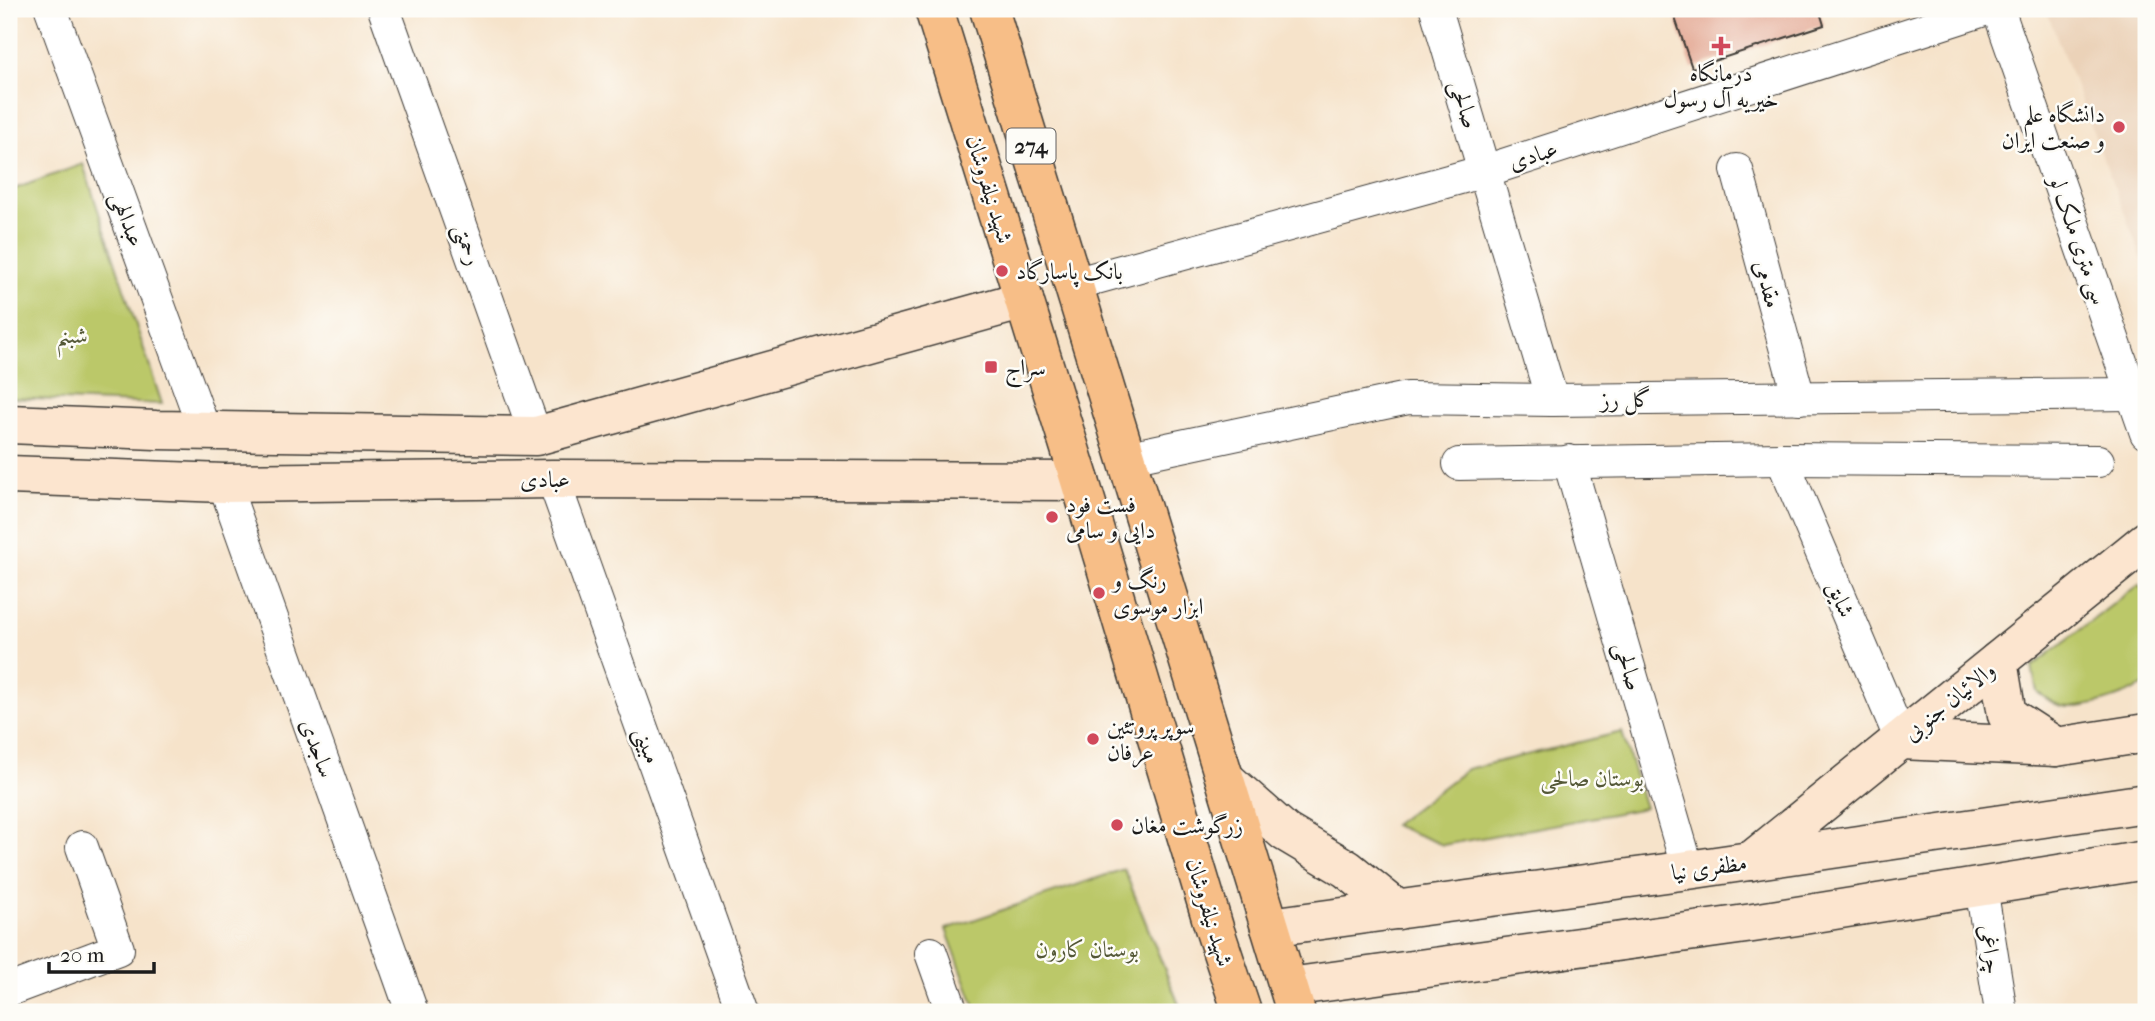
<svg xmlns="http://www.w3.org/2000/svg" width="2155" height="1021" viewBox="0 0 2155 1021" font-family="'IM FELL French Canon',Amiri,serif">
<rect width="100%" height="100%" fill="#fdfcf7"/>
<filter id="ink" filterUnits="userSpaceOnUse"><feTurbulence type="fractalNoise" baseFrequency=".0143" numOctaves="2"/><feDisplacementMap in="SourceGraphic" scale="14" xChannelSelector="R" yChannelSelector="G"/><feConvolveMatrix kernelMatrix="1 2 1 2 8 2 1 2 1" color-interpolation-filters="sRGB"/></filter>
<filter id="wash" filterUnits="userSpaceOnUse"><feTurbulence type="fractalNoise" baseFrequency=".00686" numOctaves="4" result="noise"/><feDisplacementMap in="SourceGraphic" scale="28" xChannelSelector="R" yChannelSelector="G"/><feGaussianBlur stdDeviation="1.57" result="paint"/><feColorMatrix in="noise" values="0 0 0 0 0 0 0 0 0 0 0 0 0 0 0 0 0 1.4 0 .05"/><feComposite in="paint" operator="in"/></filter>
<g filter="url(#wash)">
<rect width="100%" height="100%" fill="#f6e3ca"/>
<polygon fill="#ebd2b8" points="2046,9 2146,9 2146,269 2137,246"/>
<g fill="#bbc869" stroke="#6c7242" stroke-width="2">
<polygon points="83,164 162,404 9,398 9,191"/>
<path d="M 2139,584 L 2146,596 L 2146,684 C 2126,696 2078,714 2056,704 C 2049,701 2043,696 2037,692 L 2032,667 Z"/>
<polygon points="1622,732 1645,808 1443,845 1393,825 1467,769"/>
<polygon points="1124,869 1182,1012 977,1012 946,929"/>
</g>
<g id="blocks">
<polygon fill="#e3a793" points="1672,9 1819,9 1824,25 1692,68"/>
</g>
</g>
<g filter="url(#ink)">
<use href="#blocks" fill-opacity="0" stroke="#3d3a36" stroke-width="2"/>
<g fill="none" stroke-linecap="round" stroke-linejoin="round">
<defs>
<g id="street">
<polyline points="51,9 204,429"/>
<polyline points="384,9 536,436"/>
<polyline points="1436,9 1552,400"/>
<polyline points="1998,9 2146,433"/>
<polyline points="1737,170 1799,398"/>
<polyline points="1074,284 1485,171 1987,9"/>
<polyline points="1125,458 1408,398 1552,400 2133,394"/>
<polyline points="1782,459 1901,740"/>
<polyline points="1569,461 1688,870"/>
<polyline points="1459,464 1782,459 2098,461"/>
<polyline points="553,479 743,1012"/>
<polyline points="224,483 412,1012"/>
<polyline points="1981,887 2001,1012"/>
<polyline points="931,953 952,1012"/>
<polyline points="9,990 118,949 82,847"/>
</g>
<g id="secondary">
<polyline points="9,424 156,430 536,436 1024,300"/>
<polyline points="9,475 224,483 553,479 1080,481"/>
<polyline points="1998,661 2007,715 2056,747 2146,733"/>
<polyline points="1901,740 2056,747"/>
<polyline points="1225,779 1285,832 1347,869 1398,910"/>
<polyline points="1751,861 2146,541"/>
<polyline points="1270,927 1688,870 2146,803"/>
<polyline points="1289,987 1753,923 2146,860"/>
</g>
<g id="primary">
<polyline points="934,9 1080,481 1215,931 1242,1012"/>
<polyline points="989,9 1296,1012"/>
</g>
</defs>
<use href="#street" stroke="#3d3a36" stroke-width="34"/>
<use href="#secondary" stroke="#3d3a36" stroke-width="41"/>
<use href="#primary" stroke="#3d3a36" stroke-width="41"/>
<use href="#street" stroke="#fff" stroke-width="32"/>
<use href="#secondary" stroke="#fce5cf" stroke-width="38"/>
<use href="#primary" stroke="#f7be87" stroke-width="38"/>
</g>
</g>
<g fill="#d1495b" stroke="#fdfcf7" stroke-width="2.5">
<path d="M1717.5 35.5h7v7h7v7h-7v7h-7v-7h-7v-7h7z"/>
<circle cx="2119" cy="127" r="7"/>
<circle cx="1002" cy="271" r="7"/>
<rect x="984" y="360" width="14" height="14" rx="3.5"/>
<circle cx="1052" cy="517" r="7"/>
<circle cx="1099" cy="593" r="7"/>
<circle cx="1093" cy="739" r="7"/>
<circle cx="1117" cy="825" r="7"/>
</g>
<g text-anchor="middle" stroke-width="5" stroke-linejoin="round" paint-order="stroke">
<rect fill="#fdfcf7" stroke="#605f5e" stroke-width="2" x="1006.5" y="128.5" width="49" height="35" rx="5"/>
<g font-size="21" font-weight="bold" fill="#1c1c1c">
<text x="1031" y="153">274</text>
</g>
<g font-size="23" fill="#1c1c1c" stroke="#fdfcf7" text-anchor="start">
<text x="1721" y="81" text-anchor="middle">درمانگاه<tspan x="1721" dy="26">خیریه آل رسول</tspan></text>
<text x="2105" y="122" text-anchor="end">دانشگاه علم<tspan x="2105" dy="26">و صنعت ایران</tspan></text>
<text x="1016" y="279">بانک پاسارگاد</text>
<text x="1005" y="375">سراج</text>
<text x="1066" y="512">فست فود<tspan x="1066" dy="26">دایی و سامی</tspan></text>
<text x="1113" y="588">رنگ و<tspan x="1113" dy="26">ابزار موسوی</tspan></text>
<text x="1107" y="734">سوپر پروتئین<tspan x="1107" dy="26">عرفان</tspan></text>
<text x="1131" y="833">زرگوشت مغان</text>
</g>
<g font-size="23" fill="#1c1c1c" stroke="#fdfcf7">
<text transform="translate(1465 104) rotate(73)" y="8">صالحی</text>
<text transform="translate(1533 155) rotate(-18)" y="8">عبادی</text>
<text transform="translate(990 189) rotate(73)" y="8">شهید نیلفروشان</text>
<text transform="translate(128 219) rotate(70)" y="8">عبدالهی</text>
<text transform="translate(2079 240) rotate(71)" y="8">سی متری ملک لو</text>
<text transform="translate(468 244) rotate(70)" y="8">رحمتی</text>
<text transform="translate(1768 284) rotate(75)" y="8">مقدمی</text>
<text transform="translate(1626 399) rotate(-1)" y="8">گل رز</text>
<text x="545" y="487">عبادی</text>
<text transform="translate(1841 599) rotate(67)" y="8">شایق</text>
<text transform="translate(1629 666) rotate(74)" y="8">صالحی</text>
<text transform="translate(1949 701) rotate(-39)" y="8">والائیان جنوبی</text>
<text transform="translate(648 745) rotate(70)" y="8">مبینی</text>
<text transform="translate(318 748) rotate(70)" y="8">ساجدی</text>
<text transform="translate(1709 867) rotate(-8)" y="8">مظفری نیا</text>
<text transform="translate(1210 912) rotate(73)" y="8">شهید نیلفروشان</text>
<text transform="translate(1991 949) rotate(81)" y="8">چراغی</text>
</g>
<g font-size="23" fill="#545837" stroke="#fdfcf7">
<text x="72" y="343">شبنم</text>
<text x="1592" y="786">بوستان صالحی</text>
<text x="1087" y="957">بوستان کارون</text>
</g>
</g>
<rect width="2155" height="1021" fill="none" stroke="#fdfcf7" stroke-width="35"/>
<path d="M49 962v10h105v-10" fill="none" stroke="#1c1c1c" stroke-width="3.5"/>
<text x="60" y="962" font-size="21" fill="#1c1c1c" stroke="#fdfcf7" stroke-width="5" paint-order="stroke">20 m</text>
</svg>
